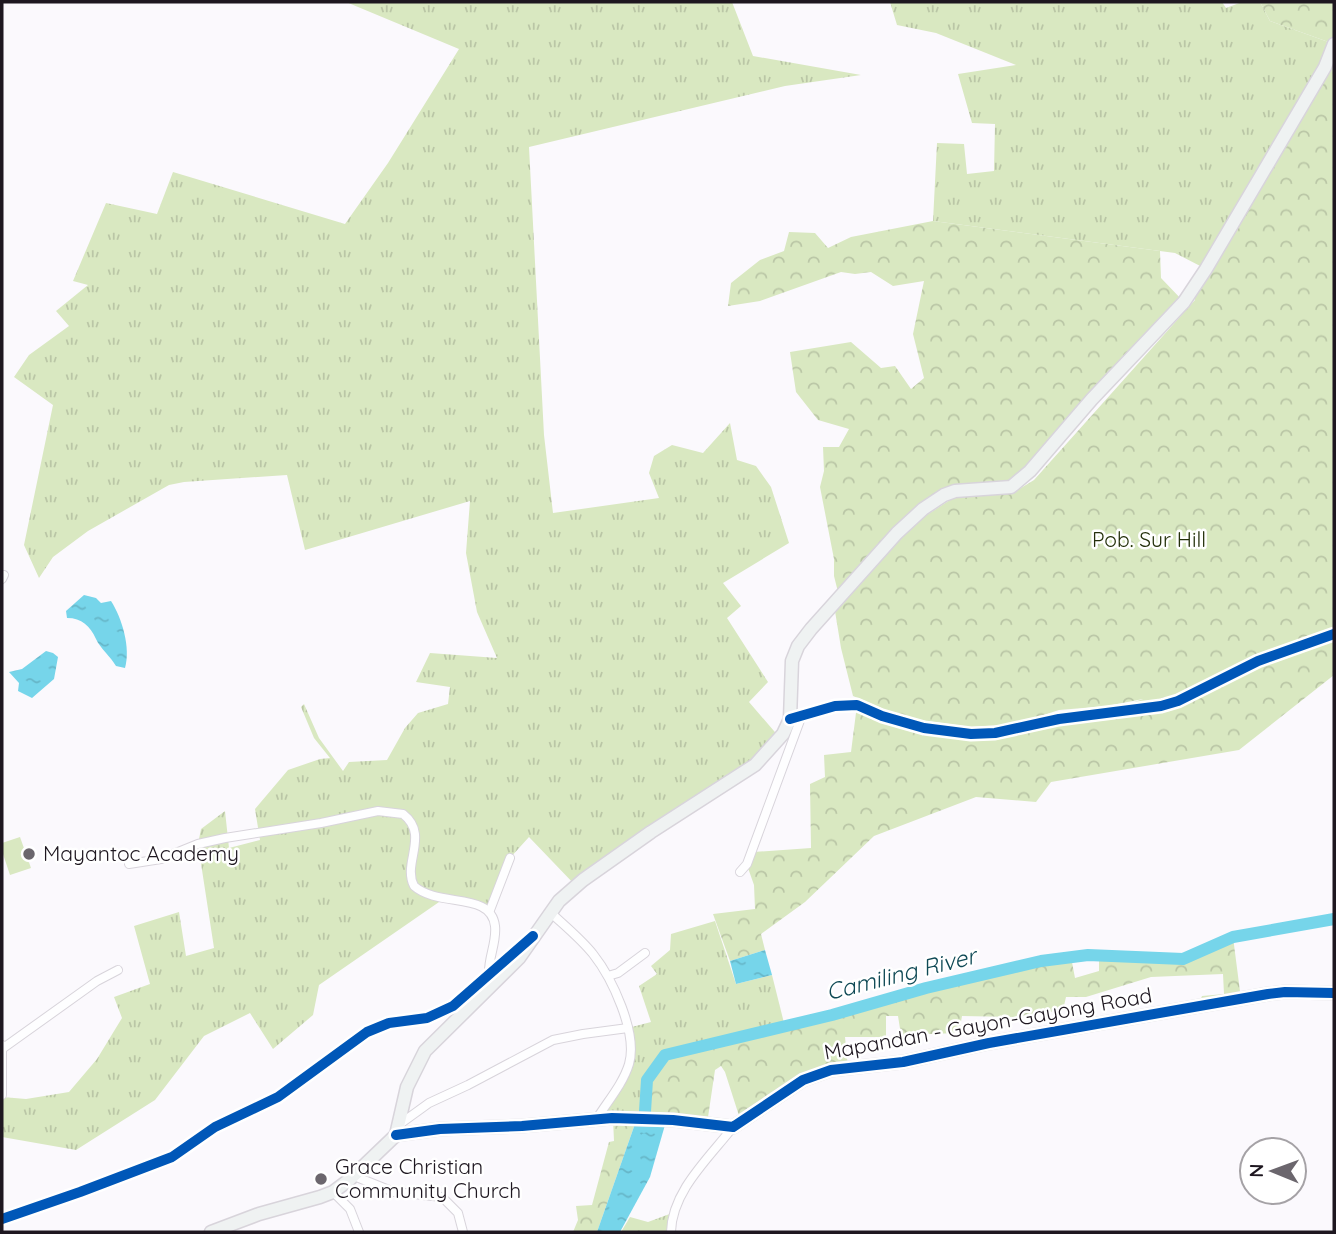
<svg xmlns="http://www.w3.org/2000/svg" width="1336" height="1234" viewBox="0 0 1336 1234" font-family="Quicksand,sans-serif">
<defs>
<pattern id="grass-tufts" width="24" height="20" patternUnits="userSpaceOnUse" patternTransform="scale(1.75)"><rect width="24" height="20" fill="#d9e8c1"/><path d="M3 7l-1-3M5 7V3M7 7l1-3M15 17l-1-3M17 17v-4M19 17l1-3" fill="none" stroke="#bac6a6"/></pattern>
<pattern id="forest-crowns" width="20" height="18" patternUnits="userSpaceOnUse" patternTransform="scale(1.75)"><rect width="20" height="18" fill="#d9e8c1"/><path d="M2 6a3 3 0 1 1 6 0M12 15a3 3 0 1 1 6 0" fill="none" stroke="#bac6a6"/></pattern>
<pattern id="water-ripples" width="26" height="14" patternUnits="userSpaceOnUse" patternTransform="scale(1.75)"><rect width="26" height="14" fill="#76d5ea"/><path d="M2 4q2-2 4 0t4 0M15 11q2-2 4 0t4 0" fill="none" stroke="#66b6c8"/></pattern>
</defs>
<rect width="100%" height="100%" fill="#fbf9fd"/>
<g fill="url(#grass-tufts)">
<polygon points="346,2 732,2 753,56 861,75 785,86 529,147 544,435 553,513 659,498 649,473 654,456 672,445 703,453 730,423 737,460 756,466 771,487 789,543 723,583 741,606 727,618 768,682 749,702 780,738 770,749 576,886 529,837 510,858 490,910 442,900 319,985 313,1015 273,1049 250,1013 204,1036 155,1100 76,1150 2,1137 2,1097 26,1099 69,1092 97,1059 122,1018 114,997 150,984 134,926 179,912 186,956 214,948 198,844 201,829 225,811 229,848 260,840 255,809 288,770 320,759 330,758 314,738 301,707 304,704 319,738 343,771 349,762 387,760 405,728 418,713 448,704 450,687 416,682 430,653 497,658 477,612 466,553 470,501 305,550 287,475 184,482 169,485 88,531 53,557 39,578 24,545 53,405 14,377 29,355 69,326 56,311 88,285 73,281 106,203 157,214 173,172 345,224 388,163 459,49"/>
<polygon points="890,2 1222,2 1226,8 1242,2 1260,2 1270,21 1334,44 1206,269 1175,253 933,221 937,143 964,144 967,174 994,171 995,124 972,123 958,74 1016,65 936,33 897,25"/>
<polygon points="715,921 736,984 772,975 785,1027 667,1054 643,1119 596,1120 626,1073 628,1028 651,1022 639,986 657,974 651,966 670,950 671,934"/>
<polygon points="675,1212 671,1232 621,1232 630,1217 648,1222"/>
</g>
<g fill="url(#forest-crowns)">
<polygon points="1260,2 1334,2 1334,44 1270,21"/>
<polygon points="1334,44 1334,675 1239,750 1051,782 1036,802 976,797 874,836 805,902 761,934 765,950 730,961 713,914 755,909 754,885 748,868 753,852 811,848 810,784 825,777 824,755 851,752 857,705 902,722 971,734 1096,715 1143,699 1107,706 1059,710 1016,724 971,727 905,718 853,696 841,648 834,605 913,524 956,496 1011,494 1034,480 1195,300 1194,287"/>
<polygon points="933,221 1160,251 1161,278 1184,302 1013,485 944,495 839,596 834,576 834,559 820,487 824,471 823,447 839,447 849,429 818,420 796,392 790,352 851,342 881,368 895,366 911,389 924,378 913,334 924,281 893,286 871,272 855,274 841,272 760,301 728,306 731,283 760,260 784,251 789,232 815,233 828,248 851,237"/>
<path d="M 1233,937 L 1241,999 L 1198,1006 L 1202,996 L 1224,994 L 1223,974 L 1151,977 L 1086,997 L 1066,997 L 1063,1010 L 1014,1017 L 962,1016 L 959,1033 L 901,1035 L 898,1016 L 886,1016 L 886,1037 L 845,1037 L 848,1067 L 820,1073 L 741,1122 L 725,1072 L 721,1066 L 715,1070 L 707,1124 L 643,1119 L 647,1080 L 665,1055 C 720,1042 776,1029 831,1015 C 911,994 989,968 1071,957 L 1075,978 L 1099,971 L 1099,956 L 1183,959 Z"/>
<polygon points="613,1119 636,1121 597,1232 573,1232 578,1220 576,1206 592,1205 609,1142 614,1141"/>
</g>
<polygon fill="#d9e8c1" points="20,837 31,868 10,875 2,851 2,843"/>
<g fill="url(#water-ripples)">
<path d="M 84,595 L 96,598 L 101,603 L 111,601 C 122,618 131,648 125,668 L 116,666 C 111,657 100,648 96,639 C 90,626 82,618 67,618 L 66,611 Z"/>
<polygon points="46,651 53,653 58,657 54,679 32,698 18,691 19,683 9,672 22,669"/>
<polygon points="765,950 772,975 736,984 730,961"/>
<polygon points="636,1121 665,1125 650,1177 620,1232 597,1232"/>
</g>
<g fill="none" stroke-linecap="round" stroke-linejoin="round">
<polyline stroke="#76d5ea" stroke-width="12" points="644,1127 647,1080 665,1055 832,1015 926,988 1041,961 1088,955 1183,959 1233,937 1334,919"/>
<defs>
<g id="street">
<polyline points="2,579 4,575"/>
<polyline points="790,719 835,706 857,705 882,716 924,728 971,734 995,733 1059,719 1161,706 1178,701 1258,661 1334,634"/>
<path d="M 129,864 L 161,859 L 198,844 L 225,838 L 321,823 L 378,811 L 403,814 C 430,835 402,863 414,886 C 439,908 491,891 495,926 C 497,942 488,958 489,974"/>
<polyline points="740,872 747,864 802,715"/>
<polyline points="490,910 510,858"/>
<path d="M 551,913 C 565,926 581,939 593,954 C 612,978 638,1033 629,1064 C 623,1084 607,1102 596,1120"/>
<polyline points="608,976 618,973 645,953"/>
<polyline points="2,1045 2,1095"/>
<polyline points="2,1049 97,981 118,970"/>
<polyline points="400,1124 429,1103 468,1085 553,1040 583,1034 628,1028"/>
<polyline points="354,1176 394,1192 442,1197 458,1213 463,1232"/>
<polyline points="333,1192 350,1209 359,1232"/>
<polyline points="2,1219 80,1192 172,1157 215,1127 278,1097 367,1032 389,1023 427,1018 453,1006 526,942"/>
<path d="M 671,1232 C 672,1191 709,1158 733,1127"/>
</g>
<g id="secondary">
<polyline points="396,1135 440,1129 522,1126 612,1118 673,1120 733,1127 803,1080 831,1070 903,1062 989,1043 1268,994 1285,992 1334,993"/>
<polyline points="211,1232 259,1214 320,1197 333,1192 349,1180 396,1135 407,1087 425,1051 519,958 559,901 583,880 651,832 755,765 783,734 790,719 792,661 798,646 811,629 897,533 923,509 944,495 955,491 1011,487 1030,471 1092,399 1184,302 1206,269 1325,67 1334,44"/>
</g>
</defs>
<use href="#street" stroke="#d8d4db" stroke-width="10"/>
<use href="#secondary" stroke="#d8d4db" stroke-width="15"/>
<use href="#street" stroke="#fefeff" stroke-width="8"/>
<use href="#secondary" stroke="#eff2f2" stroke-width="12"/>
<defs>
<g id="cycleway">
<polyline points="790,719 835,706 857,705 882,716 924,728 971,734 995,733 1059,719 1161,706 1178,701 1258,661 1334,634"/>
<polyline points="396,1135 440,1129 522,1126 612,1118 673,1120 733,1127 803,1080 831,1070 903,1062 989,1043 1268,994 1285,992 1334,993"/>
<polyline points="2,1219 80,1192 172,1157 215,1127 278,1097 367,1032 389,1023 427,1018 453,1006 533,936"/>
</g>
</defs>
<use href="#cycleway" stroke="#fff" stroke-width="15"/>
<use href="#cycleway" stroke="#0057b8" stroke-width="10"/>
</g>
<g fill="#6b666d" stroke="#fff" stroke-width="2.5">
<circle cx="29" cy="854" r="7"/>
<circle cx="321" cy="1179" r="7"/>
</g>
<g text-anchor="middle" stroke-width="5" stroke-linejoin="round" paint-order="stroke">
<g font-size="21" fill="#24300b" stroke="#fff">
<text x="1149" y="547">Pob. Sur Hill</text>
</g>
<g font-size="21" fill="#1e1720" stroke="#fff" text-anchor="start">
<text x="43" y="861">Mayantoc Academy</text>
<text x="335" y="1174">Grace Christian<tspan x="335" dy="24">Community Church</tspan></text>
</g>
<g font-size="21" fill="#1e1720" stroke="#fff">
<text transform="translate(988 1024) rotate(-10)" y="7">Mapandan - Gayon-Gayong Road</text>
</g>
<g font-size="23" font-style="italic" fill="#0f4955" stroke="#fff">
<text transform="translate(901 974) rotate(-14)" y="8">Camiling River</text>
</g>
</g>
<rect width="1336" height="1234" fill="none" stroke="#1e1720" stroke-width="7"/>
<g transform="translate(1273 1171) rotate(271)"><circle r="33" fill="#ffffff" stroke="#a5a2a6" stroke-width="2"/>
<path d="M0-5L12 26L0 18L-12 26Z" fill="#6b666d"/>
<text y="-10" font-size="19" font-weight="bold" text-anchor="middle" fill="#1e1720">N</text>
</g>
</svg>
